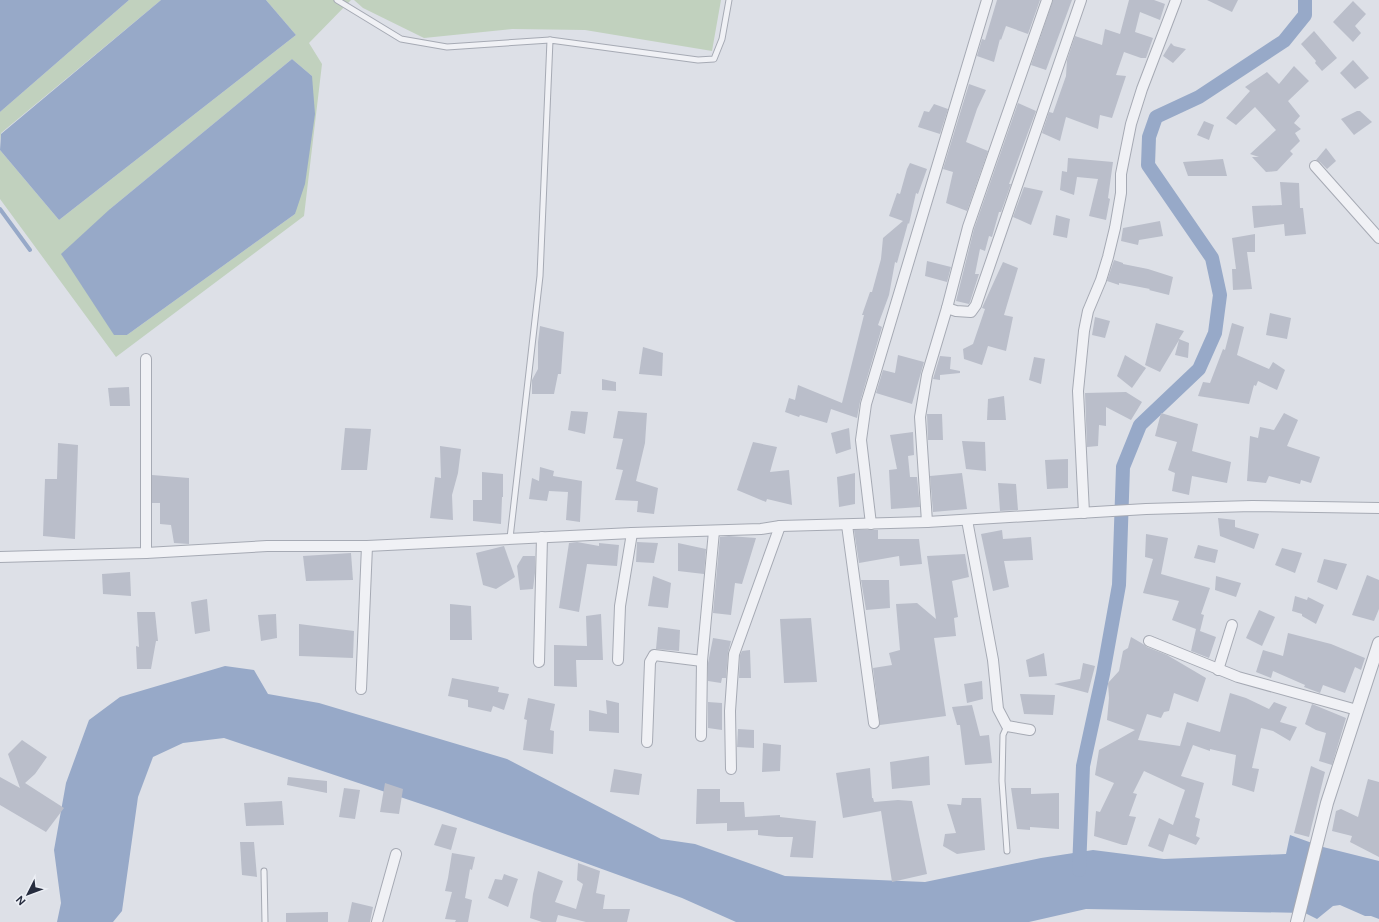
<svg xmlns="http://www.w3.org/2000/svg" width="1379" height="922" viewBox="0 0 1379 922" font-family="'DM Sans',sans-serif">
<rect width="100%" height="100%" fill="#dde0e7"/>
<g fill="#c1d1be" fill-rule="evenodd">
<polygon points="129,0 161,0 1,133 0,141 0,112"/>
<path d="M 266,0 L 351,0 L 309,43 L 322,64 L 304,216 L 116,357 L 0,199 L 0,150 L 59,220 L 296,35 ZM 292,59 L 312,76 L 295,214 L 127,335 L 114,335 L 110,209 Z"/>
<polygon points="354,0 721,0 712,51 585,30 512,29 424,38 363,8"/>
</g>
<g fill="#97a9c8">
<polygon points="0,0 129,0 0,112"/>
<polygon points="161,0 266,0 296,35 59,220 0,150 1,134"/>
<polygon points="292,59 312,76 315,114 305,184 295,214 127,335 114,335 61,254 110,209"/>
<polygon points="225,666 254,670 268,694 319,703 507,759 661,839 695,844 785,876 925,882 1041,858 1093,850 1164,859 1286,854 1290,835 1323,847 1379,861 1379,919 1371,916 1365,916 1340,905 1333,906 1317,919 1305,913 1086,909 1029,922 736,922 682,898 442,811 224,738 183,743 153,757 138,797 122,911 113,922 57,922 61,903 54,850 66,783 89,720 120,697"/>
</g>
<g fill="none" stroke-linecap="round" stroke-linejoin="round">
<polyline stroke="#97a9c8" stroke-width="4" points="0,209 30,250"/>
<polyline stroke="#97a9c8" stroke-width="14" points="1079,870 1083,766 1103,674 1119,585 1123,467 1140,425 1199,369 1215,333 1220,295 1212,258 1148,165 1149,137 1156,117 1199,97 1284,41 1305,15 1305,0"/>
</g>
<g fill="#babeca">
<polygon points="997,0 1040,0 1028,34 1006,26 1001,40 1000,39 994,62 977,56 982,39 985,40"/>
<polygon points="1053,0 1072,0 1046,70 1031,65"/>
<polygon points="1129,0 1154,0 1165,4 1160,20 1140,12 1135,32 1153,38 1146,58 1141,58 1124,52 1116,75 1126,76 1112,118 1100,115 1098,129 1066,117 1060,141 1042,133 1049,112 1053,113 1066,76 1067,60 1075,36 1102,45 1105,29 1120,34"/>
<polygon points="1207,0 1238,0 1232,12"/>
<polygon points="1353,1 1366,14 1355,26 1361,33 1353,42 1333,22"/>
<polygon points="1314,31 1337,58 1322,71 1315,63 1316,61 1301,44"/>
<polygon points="1171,43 1174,46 1186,49 1173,63 1163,56"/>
<polygon points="1353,60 1369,78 1355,89 1340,73"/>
<polygon points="1294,66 1309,81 1288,101 1300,116 1294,123 1301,129 1295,133 1300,141 1290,151 1293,154 1277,171 1266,172 1252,157 1259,157 1250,154 1276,130 1255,107 1236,125 1226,118 1250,91 1245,87 1267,72 1279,84"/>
<polygon points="969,84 986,90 977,109 966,142 988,151 967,211 946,203 953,172 943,169"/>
<polygon points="1018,103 1036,111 1009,184 1011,184 1001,212 999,212 992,237 989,236 985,251 980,249 975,274 979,274 970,302 969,304 956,301 974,229"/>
<polygon points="934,104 948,109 940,134 918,127 924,111 929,112"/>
<polygon points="1357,111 1360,111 1372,122 1354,135 1341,119"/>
<polygon points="1204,121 1214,125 1209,140 1197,135"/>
<polygon points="1326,148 1336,161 1327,169 1320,162 1316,160"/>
<polygon points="1068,158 1113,162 1108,198 1110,199 1106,220 1089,216 1098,179 1077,177 1074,195 1060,190 1062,171 1067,172"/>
<polygon points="1223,159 1227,176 1188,176 1183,162"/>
<polygon points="910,163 927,169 918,194 916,193 909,224 908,223 897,263 895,262 889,295 878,325 882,327 860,402 857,418 831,409 827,423 800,415 799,417 785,412 789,398 795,400 798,385 842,403 864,315 862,315 870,292 872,292 881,259 883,238 903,221 889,216 897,193 900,194 907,169"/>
<polygon points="1280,182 1299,183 1300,208 1303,208 1306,234 1285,236 1284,224 1254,228 1252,206 1282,205"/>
<polygon points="1024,187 1043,191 1031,225 1013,217"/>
<polygon points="1056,215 1070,219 1067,238 1053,235"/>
<polygon points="1160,221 1163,236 1139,240 1138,245 1121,241 1123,228"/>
<polygon points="1255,234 1255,252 1247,252 1252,289 1233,290 1232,269 1236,269 1232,238"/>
<polygon points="1114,260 1123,263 1123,264 1148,269 1173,277 1169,295 1149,290 1150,289 1119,283 1119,285 1107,281"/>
<polygon points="927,261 951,267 947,282 925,276"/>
<polygon points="1003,262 1018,268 1004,315 1013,317 1006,351 988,346 982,365 964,359 963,349 973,344 985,309 982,308"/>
<polygon points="1270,313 1291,318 1287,339 1266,335"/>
<polygon points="1095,317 1110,321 1105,338 1092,335"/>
<polygon points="1156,323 1184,331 1179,339 1189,343 1188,358 1175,355 1179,340 1160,372 1145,365"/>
<polygon points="1232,323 1244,327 1237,355 1269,369 1273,362 1285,370 1277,390 1258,381 1256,386 1254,385 1249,404 1198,396 1203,382 1210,383 1223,349 1225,350"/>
<polygon points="540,326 564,332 561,374 558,374 554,394 532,394 532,380 538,369 538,342"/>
<polygon points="643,347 663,353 662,376 639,374"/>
<polygon points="898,355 924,362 912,404 876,393 883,370 895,373"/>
<polygon points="1125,355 1146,368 1132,388 1117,376"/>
<polygon points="940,356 951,357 950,369 960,371 960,373 940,375 940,380 933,379"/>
<polygon points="1034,357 1045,359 1041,384 1029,380"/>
<polygon points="602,379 616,382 616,391 602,390"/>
<polygon points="129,387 130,406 110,406 108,388"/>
<polygon points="1126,392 1142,402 1131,420 1106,407 1106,426 1099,425 1098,446 1087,447 1085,393"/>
<polygon points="1004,396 1006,420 987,420 988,399"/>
<polygon points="571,411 588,412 585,434 568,430"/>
<polygon points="618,411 647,413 645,443 636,481 658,488 654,514 637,512 638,501 615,500 623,470 616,469 623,439 613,438"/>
<polygon points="1161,413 1198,424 1192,451 1231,462 1227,483 1192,476 1189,495 1172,491 1175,473 1168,470 1177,442 1155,436"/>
<polygon points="1284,413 1298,420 1287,446 1320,457 1311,483 1301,480 1300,484 1269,476 1266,483 1247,481 1250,436 1258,438 1260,427 1274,430"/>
<polygon points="927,414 942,414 943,440 928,440"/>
<polygon points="345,428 371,429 367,470 341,470"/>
<polygon points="849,428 851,449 836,454 831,433"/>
<polygon points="913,432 914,455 908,456 910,477 917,477 920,507 891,509 889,470 897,469 890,435"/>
<polygon points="962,441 985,442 986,471 966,469"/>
<polygon points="753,442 777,447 770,472 789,470 792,505 767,499 766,502 737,490"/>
<polygon points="58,443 78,445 75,539 43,536 45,479 57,479"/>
<polygon points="440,446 461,449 458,473 452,495 453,520 430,518 435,477 441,478"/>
<polygon points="1068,459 1068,488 1047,489 1045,460"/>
<polygon points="540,467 554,471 553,476 582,481 580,522 566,520 568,492 549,491 547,501 529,499 532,478 539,481"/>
<polygon points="482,472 503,474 503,497 502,497 501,524 473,521 473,500 482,500"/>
<polygon points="855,473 855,504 839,507 837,477"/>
<polygon points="962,473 967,509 933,512 930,476"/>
<polygon points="152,475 189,478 189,544 174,543 171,525 160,524 160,503 152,503"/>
<polygon points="998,483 1016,484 1018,510 1000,511"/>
<polygon points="1218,518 1235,520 1235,527 1259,534 1254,549 1220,536"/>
<polygon points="854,530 878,530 878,539 919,539 922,564 900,566 899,556 859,563"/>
<polygon points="1002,530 1003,539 1031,537 1033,560 1004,561 1009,587 993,591 981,534"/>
<polygon points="1146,534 1168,538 1161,574 1210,588 1201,614 1204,615 1200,631 1216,637 1209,658 1191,651 1196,629 1172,620 1179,601 1143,593 1153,559 1145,557"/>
<polygon points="729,536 756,538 742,584 735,583 731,615 713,613 720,537"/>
<polygon points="577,542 599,546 599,543 619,545 617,566 587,564 579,612 559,608 569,543"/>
<polygon points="637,542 658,543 654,563 636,562"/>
<polygon points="678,543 706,549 704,574 678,571"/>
<polygon points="1198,545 1218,550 1215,563 1194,558"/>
<polygon points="504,546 515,577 496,589 483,585 476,553"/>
<polygon points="1282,548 1302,553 1295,573 1275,565"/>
<polygon points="351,553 353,580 306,581 303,556"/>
<polygon points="965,554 969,577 952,581 958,617 954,618 956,636 934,638 946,716 880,725 873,668 892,665 889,653 900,650 896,604 917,603 936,619 927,556"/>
<polygon points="523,556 535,556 535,573 533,589 520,590 517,566"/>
<polygon points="1324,559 1347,564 1337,590 1317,582"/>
<polygon points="130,572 131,596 103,594 102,574"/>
<polygon points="1367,575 1379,580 1379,609 1374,621 1352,615"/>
<polygon points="653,576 671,583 668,608 648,606"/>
<polygon points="1216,576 1241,583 1236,597 1215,590"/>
<polygon points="861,580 889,580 890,608 866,610"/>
<polygon points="1295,596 1307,600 1308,597 1324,605 1316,624 1302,616 1302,614 1292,611"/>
<polygon points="207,599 210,631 195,634 191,602"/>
<polygon points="450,604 471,606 472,640 450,640"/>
<polygon points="1259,610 1275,617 1262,646 1246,638"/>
<polygon points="137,612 155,612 158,641 156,641 151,669 137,669 136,646 139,647"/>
<polygon points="276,614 277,638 261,641 258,615"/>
<polygon points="601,614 603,660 576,660 577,687 554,686 554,645 587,646 586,616"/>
<polygon points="811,618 817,682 784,683 780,619"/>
<polygon points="299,624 354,631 353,658 299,656"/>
<polygon points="658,627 680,630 679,651 656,649"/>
<polygon points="1288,633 1331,644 1365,658 1361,670 1355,667 1345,693 1323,685 1320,693 1304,687 1305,685 1273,671 1271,678 1256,672 1263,650 1283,656"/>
<polygon points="1131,637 1143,644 1147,647 1167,655 1206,678 1198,702 1174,693 1169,711 1164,712 1161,718 1147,714 1138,740 1180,746 1187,722 1220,732 1230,693 1246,698 1269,709 1274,702 1287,707 1280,722 1297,727 1290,741 1273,731 1261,728 1252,768 1259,769 1254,792 1232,785 1236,755 1210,749 1210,751 1193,745 1181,776 1204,783 1195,817 1200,819 1196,836 1200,838 1196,845 1169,834 1163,852 1148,846 1159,818 1173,825 1185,790 1144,771 1133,793 1137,794 1129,816 1136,817 1127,845 1123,845 1094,836 1096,811 1100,812 1114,783 1095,775 1099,750 1135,730 1107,720 1109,698 1108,683 1119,671 1123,651 1128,648"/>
<polygon points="713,638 731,641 728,653 726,678 722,678 721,683 708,681 708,663"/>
<polygon points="750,650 751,678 739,678 740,655 742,651"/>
<polygon points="1044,653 1047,676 1029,677 1026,660"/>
<polygon points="1083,663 1095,666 1088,693 1054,684 1080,679"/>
<polygon points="452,678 499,687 498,692 509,694 504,710 493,706 491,712 468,707 468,700 448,696"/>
<polygon points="982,681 983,699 967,703 964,684"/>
<polygon points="1020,694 1055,695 1053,715 1024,714"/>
<polygon points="528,698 555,704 550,730 554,731 553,754 523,750 527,720 524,719"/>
<polygon points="606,700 619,703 619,733 589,731 589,710 607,714"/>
<polygon points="708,702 722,703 722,730 708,728"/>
<polygon points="1312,704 1346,718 1332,765 1319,761 1326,733 1316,730 1305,724"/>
<polygon points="972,705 980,736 989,735 992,763 965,765 960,725 957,725 952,707"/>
<polygon points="738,729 754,730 754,748 737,747"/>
<polygon points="22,740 47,757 35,774 25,783 64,808 46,832 0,805 0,777 20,788 8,754"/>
<polygon points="763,743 781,745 780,771 762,772"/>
<polygon points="929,756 930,785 892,789 890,762"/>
<polygon points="1311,766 1325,772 1309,837 1294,833"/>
<polygon points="870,768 872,798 873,798 874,802 898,800 912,801 927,874 892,882 881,811 843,818 836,773"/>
<polygon points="614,769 642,774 639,795 610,792"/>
<polygon points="288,777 327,781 327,793 287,785"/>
<polygon points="1368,779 1379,782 1379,857 1350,842 1352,836 1332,831 1336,811 1341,809 1358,817"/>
<polygon points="385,783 403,789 399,814 380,812"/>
<polygon points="344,788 360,790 355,819 339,817"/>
<polygon points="1011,788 1031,788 1031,794 1059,793 1059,829 1030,827 1030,830 1017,829"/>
<polygon points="697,789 720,789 720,802 744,802 745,817 780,815 780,817 816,821 813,858 790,857 793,837 777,837 758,835 758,830 727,831 727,823 696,824"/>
<polygon points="962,798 981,798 985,850 957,854 943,846 945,834 956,833 947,804 961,805"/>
<polygon points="282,801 284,825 246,826 244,803"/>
<polygon points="442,824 457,828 451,850 434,845"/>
<polygon points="240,842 254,842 257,877 242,875"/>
<polygon points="452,853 475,857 472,870 470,869 465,898 472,900 468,922 455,922 456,920 445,919 452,892 445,891 448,878"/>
<polygon points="578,863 600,871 596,893 605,895 603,909 630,909 627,922 586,922 558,915 556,922 542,922 530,918 533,894 538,871 563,881 555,902 576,909 583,884 577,880"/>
<polygon points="504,874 518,879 508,907 488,898 495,879 502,880"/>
<polygon points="352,902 373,907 370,922 348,922"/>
<polygon points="328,912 328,922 286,922 286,913"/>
</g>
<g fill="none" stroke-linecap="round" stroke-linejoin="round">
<defs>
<g id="service">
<polyline points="337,0 401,39 447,47 550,40"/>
<polyline points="510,538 540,276 550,40 698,60 714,59 722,39 729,0"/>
<polyline points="1007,726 1003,735 1002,781 1007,851"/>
<polyline points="264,871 265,922"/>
</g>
<g id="minor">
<polyline points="1315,166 1379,238"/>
<polyline points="947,308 956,311 971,312 976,305 1081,0"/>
<polyline points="146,359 146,553"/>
<polyline points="1084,513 1078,391 1084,331 1088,311 1101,280 1108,257 1115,228 1121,193 1121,174 1131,124 1142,89 1176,0"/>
<polyline points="967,520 993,660 998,709 1007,726 1030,730"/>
<polyline points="927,522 920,417 927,375 947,308 968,227 1047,0"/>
<polyline points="871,524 861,440 866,404 987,0"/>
<polyline points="847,525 874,723"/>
<polyline points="0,557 146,553 267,546 367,546 632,533 761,529 780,526 927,522 1146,509 1252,506 1379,508"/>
<polyline points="1149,641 1238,677 1357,710"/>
<polyline points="618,660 620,606 632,533"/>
<polyline points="539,662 542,537"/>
<polyline points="1218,670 1232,625"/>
<polyline points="361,689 367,546"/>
<polyline points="701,736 702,661 714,531"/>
<polyline points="647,742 650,662 654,655 702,661"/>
<polyline points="731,769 730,711 734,654 780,526"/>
<polyline points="377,922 396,854"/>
</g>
<polyline id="tertiary" points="1297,922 1327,803 1379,643"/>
</defs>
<use href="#service" stroke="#a6aab4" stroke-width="7"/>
<use href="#minor" stroke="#a6aab4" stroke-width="12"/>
<use href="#tertiary" stroke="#a6aab4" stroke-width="14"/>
<use href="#service" stroke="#f0f1f5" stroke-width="5"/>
<use href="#minor" stroke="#f0f1f5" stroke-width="10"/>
<use href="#tertiary" stroke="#f0f1f5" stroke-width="12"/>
</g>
<g transform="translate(28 894) rotate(228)" stroke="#eceff5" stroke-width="3" paint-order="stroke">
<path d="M0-3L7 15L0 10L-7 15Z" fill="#262c3e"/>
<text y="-6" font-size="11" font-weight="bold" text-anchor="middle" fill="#262c3e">N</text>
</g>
</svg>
